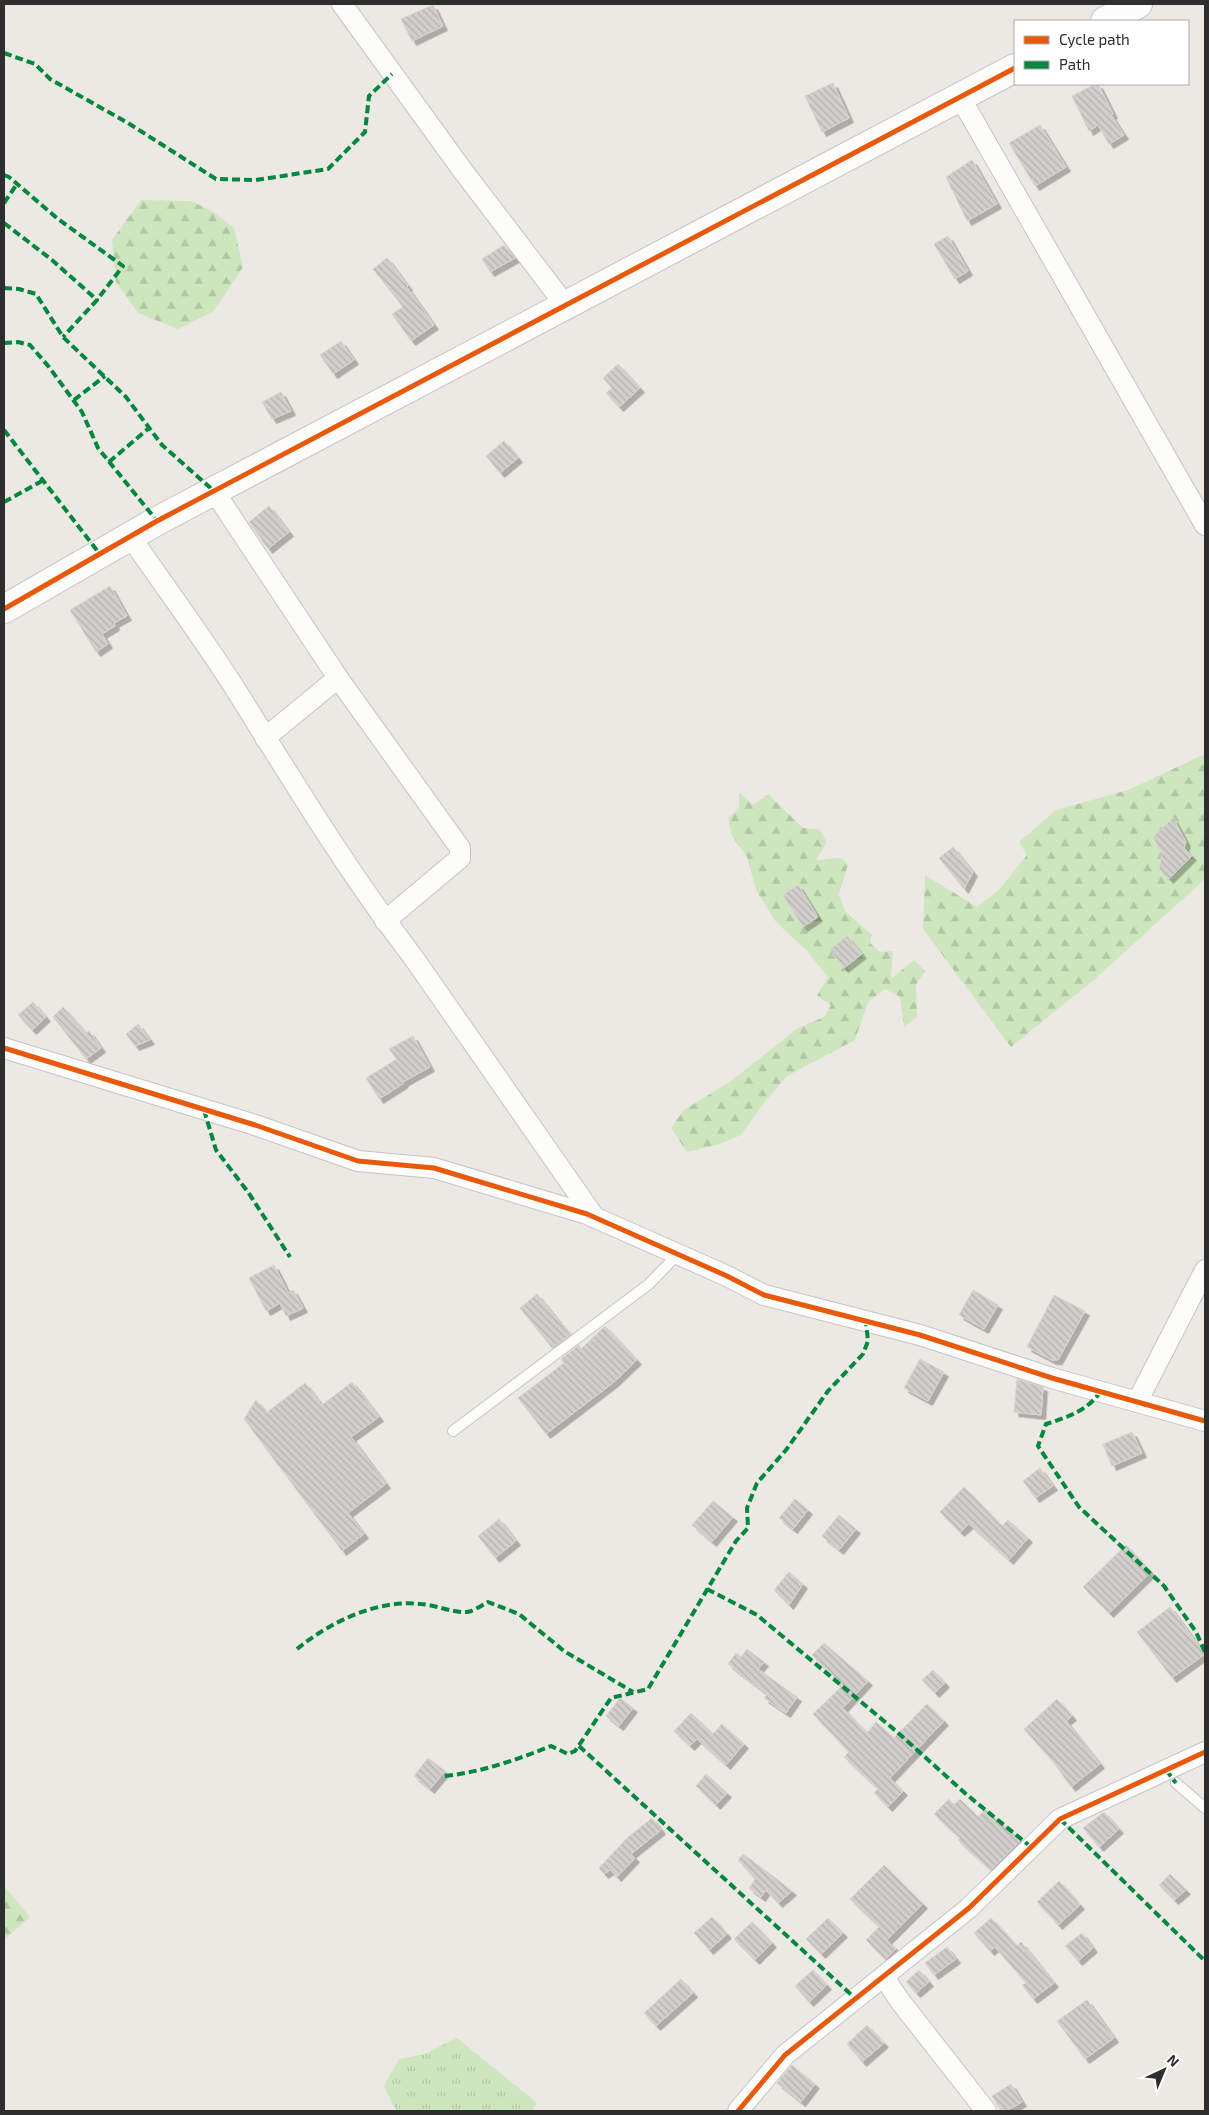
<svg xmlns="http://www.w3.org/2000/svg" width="1209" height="2115" viewBox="0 0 1209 2115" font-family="'Exo 2',sans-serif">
<defs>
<pattern id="grass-tufts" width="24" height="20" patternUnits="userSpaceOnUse" patternTransform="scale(1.25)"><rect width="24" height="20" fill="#cee6be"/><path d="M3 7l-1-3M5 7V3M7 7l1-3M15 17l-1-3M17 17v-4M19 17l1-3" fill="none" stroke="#b1c6a4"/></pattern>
<pattern id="forest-firs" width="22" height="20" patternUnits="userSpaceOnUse" patternTransform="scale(1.25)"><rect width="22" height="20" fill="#cee6be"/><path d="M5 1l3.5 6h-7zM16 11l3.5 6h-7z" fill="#b1c6a4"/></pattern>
<pattern id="building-back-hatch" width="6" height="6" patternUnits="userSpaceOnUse" patternTransform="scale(1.25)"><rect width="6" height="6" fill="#d1cecb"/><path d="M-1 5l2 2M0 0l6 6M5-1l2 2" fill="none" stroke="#b4b1af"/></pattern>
<filter id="shadow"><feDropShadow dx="4.5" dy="4.5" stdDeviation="0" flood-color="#0004"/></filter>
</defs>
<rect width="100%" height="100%" fill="#ece8e4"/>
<polygon fill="url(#grass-tufts)" points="457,2038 537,2103 532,2111 396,2111 384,2086 399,2059 425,2054"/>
<g fill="url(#forest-firs)">
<polygon points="141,200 191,201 215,213 234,228 243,267 213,312 178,329 138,313 116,282 112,240"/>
<polygon points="1205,754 1205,879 1096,978 1011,1047 923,929 925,875 977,907 998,891 1027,855 1019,842 1056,810 1128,790"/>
<polygon points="739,792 753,805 768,794 803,828 819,829 827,842 816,860 842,858 848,865 839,894 845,911 872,935 870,943 880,952 893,951 891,979 914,960 925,971 916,985 917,1017 904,1027 900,997 885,989 868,1002 855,1040 787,1076 762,1105 741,1135 720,1144 687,1152 671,1128 684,1110 731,1081 798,1028 824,1017 831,1005 817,996 828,977 807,951 776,922 756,890 747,857 732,836 728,818 739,807"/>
<polygon points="4,1886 30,1917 4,1940"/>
</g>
<g fill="url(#building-back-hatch)" stroke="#d7d4d0" filter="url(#shadow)">
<polygon points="433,5 443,26 412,41 401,19"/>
<polygon points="833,83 849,118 822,132 805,96"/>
<polygon points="1095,84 1098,84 1113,114 1111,115 1124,135 1109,144 1098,125 1089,131 1072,96"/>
<polygon points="1040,125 1066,167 1035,186 1009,143"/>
<polygon points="972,160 997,204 967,221 946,177"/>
<polygon points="948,236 968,271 955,279 934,244"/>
<polygon points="504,245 515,258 490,272 482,259"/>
<polygon points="387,258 408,286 407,287 434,325 411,341 392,314 403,307 373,269"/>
<polygon points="341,341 354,360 333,374 320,355"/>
<polygon points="618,364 640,388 619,407 606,393 612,388 603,378"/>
<polygon points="281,392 291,411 272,419 262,402"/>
<polygon points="504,441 518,458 500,473 486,456"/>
<polygon points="269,506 289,532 268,549 249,522"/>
<polygon points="110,586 127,616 114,623 115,626 102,634 108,644 96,652 70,610"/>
<polygon points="1173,818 1186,842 1184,848 1192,856 1169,879 1159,869 1162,853 1153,837"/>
<polygon points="953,847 973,872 964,889 939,858"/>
<polygon points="798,885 818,917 803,927 783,895"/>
<polygon points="847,936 862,954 844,968 830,950"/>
<polygon points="33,1002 46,1017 32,1030 18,1015"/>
<polygon points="63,1007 86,1033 89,1031 101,1048 86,1059 53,1017"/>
<polygon points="138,1024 150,1040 135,1046 126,1034"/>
<polygon points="413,1036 430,1067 403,1082 404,1083 379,1099 366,1078 397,1059 389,1049"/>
<polygon points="274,1265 288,1293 293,1290 303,1308 286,1316 280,1303 266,1311 249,1278"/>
<polygon points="973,1290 998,1305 984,1329 959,1315"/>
<polygon points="537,1294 570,1335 552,1348 520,1308"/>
<polygon points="1054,1295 1085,1311 1058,1360 1052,1360 1027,1347"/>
<polygon points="605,1326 637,1360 614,1382 546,1434 518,1398 564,1363 561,1359 579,1345 581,1349"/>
<polygon points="920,1359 944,1372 928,1401 904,1388"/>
<polygon points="1017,1379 1043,1387 1041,1415 1014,1412"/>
<polygon points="352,1382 379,1417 351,1437 386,1484 348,1513 364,1534 342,1551 244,1419 256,1400 266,1413 305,1383 322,1405"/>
<polygon points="1132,1432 1142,1453 1112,1466 1103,1444"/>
<polygon points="1040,1468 1053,1486 1035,1498 1023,1481"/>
<polygon points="964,1487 1002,1526 1008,1520 1028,1538 1009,1560 969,1524 960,1532 940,1512"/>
<polygon points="795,1499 808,1510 793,1529 779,1518"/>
<polygon points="713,1501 733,1517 712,1542 692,1525"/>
<polygon points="839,1515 856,1529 839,1550 822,1536"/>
<polygon points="499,1519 516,1541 495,1558 478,1536"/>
<polygon points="1126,1545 1151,1572 1109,1613 1083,1587"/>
<polygon points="789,1572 803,1584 789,1605 774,1590"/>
<polygon points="1170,1607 1205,1654 1172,1678 1137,1632"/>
<polygon points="824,1643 868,1681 843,1708 867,1733 876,1722 894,1738 927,1704 944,1721 890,1778 903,1791 888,1807 874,1793 878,1789 844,1757 849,1752 813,1714 841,1687 832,1678 834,1676 812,1655"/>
<polygon points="747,1649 764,1662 758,1669 797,1697 786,1713 764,1698 767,1694 728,1664 736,1653 741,1657"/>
<polygon points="933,1670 945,1683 935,1693 922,1680"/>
<polygon points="620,1698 633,1708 619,1726 606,1716"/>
<polygon points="1057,1699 1072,1716 1066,1721 1100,1764 1071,1787 1054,1763 1024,1729"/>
<polygon points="691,1713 713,1734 722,1724 744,1744 726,1765 697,1739 690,1746 674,1731"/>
<polygon points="428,1758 445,1771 430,1789 414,1776"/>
<polygon points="706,1774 727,1793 716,1805 696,1786"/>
<polygon points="949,1799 954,1805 960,1799 978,1817 985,1809 1021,1840 991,1870 958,1840 960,1838 934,1814"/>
<polygon points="1104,1812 1119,1829 1099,1847 1083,1828"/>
<polygon points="652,1818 661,1830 631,1854 635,1858 617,1877 610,1870 604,1874 599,1868 627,1838"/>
<polygon points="743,1854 769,1873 792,1891 778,1903 766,1890 761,1897 749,1888 755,1879 738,1860"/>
<polygon points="884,1865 923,1904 887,1940 896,1949 885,1959 866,1940 879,1927 850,1899"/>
<polygon points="1170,1874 1186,1890 1174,1900 1159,1885"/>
<polygon points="1059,1881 1080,1905 1058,1925 1037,1902"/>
<polygon points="712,1917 727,1934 709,1950 694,1933"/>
<polygon points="828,1918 843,1933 821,1954 806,1939"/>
<polygon points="991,1918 1017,1946 1021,1942 1054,1983 1033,1999 1022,1985 1026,1983 995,1947 990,1951 974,1933"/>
<polygon points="752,1922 772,1943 755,1960 734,1939"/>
<polygon points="1082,1933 1093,1948 1078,1961 1065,1946"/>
<polygon points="947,1947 956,1959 934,1975 925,1963"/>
<polygon points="813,1970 827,1985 809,2002 795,1986"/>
<polygon points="919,1970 929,1982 916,1993 906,1982"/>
<polygon points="681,1979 693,1993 656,2026 644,2013"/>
<polygon points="1087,2000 1114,2038 1085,2059 1057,2021"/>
<polygon points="867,2025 884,2043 862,2062 847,2044"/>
<polygon points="792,2065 815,2084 801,2102 777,2083"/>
<polygon points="1011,2084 1022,2102 1006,2111 1001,2111 992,2096"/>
</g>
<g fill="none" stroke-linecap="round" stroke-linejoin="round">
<defs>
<g id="lane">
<polyline points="453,1431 649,1284 678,1254"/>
<polyline points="1176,1783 1205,1808"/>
</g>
<g id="street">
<polyline points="342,4 463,171 566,306"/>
<polyline points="960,97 1205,525"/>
<polyline points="214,491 338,678 460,848 460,858 385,921"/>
<path d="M 130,536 C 167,590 207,643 241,698 C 296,786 350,875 413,957 L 595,1218"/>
<polyline points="265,738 338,678"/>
<polyline points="4,1048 255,1125 358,1161 434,1168 587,1214 727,1276 764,1295 920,1335 1052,1378 1205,1421"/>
<polyline points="1137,1402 1205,1270"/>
<polyline points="884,1977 900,2001 986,2111"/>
<polyline points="738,2111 785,2055 969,1908 1060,1819 1205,1752"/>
</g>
<g id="secondary">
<polyline points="1105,21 1138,4"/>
<polyline points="4,609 157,521 1015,68"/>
</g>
</defs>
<use href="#lane" stroke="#c5c4c5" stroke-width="12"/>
<use href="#street" stroke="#c5c4c5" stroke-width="22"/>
<use href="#secondary" stroke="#c5c4c5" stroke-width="30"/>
<use href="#lane" stroke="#fcfcfb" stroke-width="10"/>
<use href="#street" stroke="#fcfcfb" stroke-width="20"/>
<use href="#secondary" stroke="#fcfcfb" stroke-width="28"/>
<g stroke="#00873e" stroke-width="4" stroke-dasharray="8 4" stroke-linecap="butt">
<polyline points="4,53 35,64 50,79 128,123 216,179 256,180 328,169 365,132 369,96 392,74"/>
<polyline points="4,175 9,177 58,219 123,266 97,300"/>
<polyline points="4,203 17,184"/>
<polyline points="4,223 52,260 97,300 63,337"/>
<polyline points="4,288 19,289 36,294 63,337 126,397 162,445 214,491"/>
<polyline points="4,343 18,342 30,345 49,367 82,412 98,448 157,521"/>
<polyline points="74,400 105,376"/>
<polyline points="4,430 99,553"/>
<polyline points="109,462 149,428"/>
<polyline points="4,502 42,481"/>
<polyline points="204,1110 216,1150 248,1192 290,1257"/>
<path d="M 1101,1391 C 1087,1411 1068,1417 1046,1424 L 1038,1446 L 1079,1507 L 1164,1586 L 1196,1632 L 1205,1652"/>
<polyline points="707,1589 757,1615 896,1731 966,1794 1031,1847"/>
<path d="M 297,1649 C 330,1622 377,1599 421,1604 C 436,1605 453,1613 467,1612 C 474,1611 482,1605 488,1602 L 519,1614 L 564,1651 L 633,1692"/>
<polyline points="579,1746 856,1999"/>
<polyline points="1166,1770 1176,1783"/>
<path d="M 445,1776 C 482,1772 516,1760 551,1746 L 568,1754 L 575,1751 L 611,1698 L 648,1689 L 736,1541 L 748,1528 L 747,1508 L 757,1483 L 786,1450 L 828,1391 L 863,1354 L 868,1341 L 866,1322"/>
<polyline points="1060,1819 1205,1961"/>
</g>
<defs>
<g id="cycleway">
<polyline points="4,609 157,521 1015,68"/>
<polyline points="4,1048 255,1125 358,1161 434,1168 587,1214 727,1276 764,1295 920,1335 1052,1378 1205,1421"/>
<polyline points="738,2111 785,2055 969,1908 1060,1819 1205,1752"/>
</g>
</defs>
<use href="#cycleway" stroke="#fff" stroke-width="8"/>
<use href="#cycleway" stroke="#e8590c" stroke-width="5"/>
</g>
<rect width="1209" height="2115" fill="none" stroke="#2e2e2e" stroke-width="10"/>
<rect x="1014" y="20" width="175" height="65" fill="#ffffff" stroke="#ababab"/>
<rect x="1024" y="36" width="25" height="8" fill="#e8590c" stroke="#ababab"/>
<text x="1059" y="45" font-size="15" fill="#2e2e2e">Cycle path</text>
<rect x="1024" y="61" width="25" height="8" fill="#00873e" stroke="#ababab"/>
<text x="1059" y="70" font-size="15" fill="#2e2e2e">Path</text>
<g transform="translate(1164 2070) rotate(44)" stroke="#ffffff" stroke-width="4" paint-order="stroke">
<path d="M0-4L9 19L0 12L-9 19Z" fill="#2e2e2e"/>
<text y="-8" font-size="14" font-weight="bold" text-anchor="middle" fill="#2e2e2e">N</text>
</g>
</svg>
